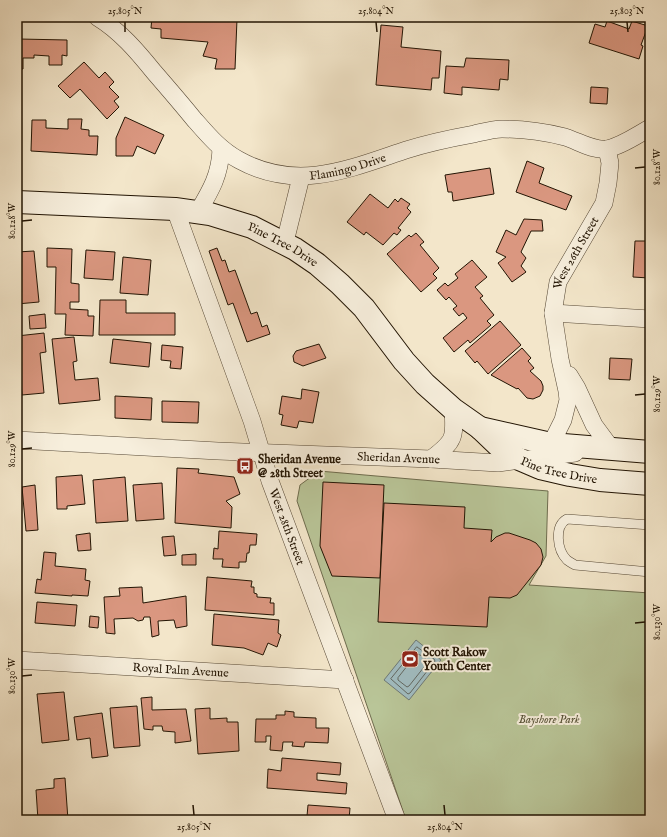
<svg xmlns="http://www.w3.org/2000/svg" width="667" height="837" viewBox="0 0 667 837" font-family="'IM FELL English',serif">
<rect width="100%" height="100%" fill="#f3e6ca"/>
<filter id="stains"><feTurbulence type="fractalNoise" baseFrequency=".005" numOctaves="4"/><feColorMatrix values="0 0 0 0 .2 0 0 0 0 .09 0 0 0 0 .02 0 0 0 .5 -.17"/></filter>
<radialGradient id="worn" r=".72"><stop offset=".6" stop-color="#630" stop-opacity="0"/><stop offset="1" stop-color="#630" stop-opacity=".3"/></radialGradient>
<polygon fill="#b9c598" stroke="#6e6c4e" points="319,471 548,491 546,556 529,585 650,593 650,820 406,820 297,501 300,485"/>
<polygon fill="#a1bdc2" stroke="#6e7976" points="416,640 441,660 409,700 384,680"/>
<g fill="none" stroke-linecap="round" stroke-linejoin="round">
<g stroke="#626862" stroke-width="1">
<polygon points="417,647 434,659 435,661 410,693 408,694 391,679"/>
<path d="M 417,654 C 420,654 427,659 428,662 L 409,686 L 407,687 L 398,680 L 398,678 Z"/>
</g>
</g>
<g fill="#da9780" stroke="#221403">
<polygon points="152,17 234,17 237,19 235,69 215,69 217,59 203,56 208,42 161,38 161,29 151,28"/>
<polygon points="607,21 629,29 632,21 648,26 641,45 643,46 639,59 589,43 595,24 605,27"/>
<polygon points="381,25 403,27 401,47 441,51 439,78 432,78 431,90 376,85"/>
<polygon points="17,36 19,36 19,39 67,40 67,56 62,55 62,65 49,65 49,56 34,55 34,58 23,58 23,69 17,69"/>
<polygon points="466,58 509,60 508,80 500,79 499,90 462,87 462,95 444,93 446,66 464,67"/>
<polygon points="84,62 99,78 105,72 114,82 109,87 119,97 114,101 119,107 107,119 80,89 70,98 58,86"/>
<polygon points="591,87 608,88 607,104 590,103"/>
<polygon points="125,117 164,135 155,154 137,146 133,156 116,156 116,138"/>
<polygon points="68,119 82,119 81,129 89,130 89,136 98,136 97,155 31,151 32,120 46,120 46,128 68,129"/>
<polygon points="527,161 544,168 539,183 572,196 566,210 516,192"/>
<polygon points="490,168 494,194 453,201 452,192 448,192 445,175"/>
<polygon points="370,194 388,208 395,199 398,202 401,198 410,204 407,208 411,212 398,228 401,230 397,235 394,233 383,245 366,232 364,235 347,222"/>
<polygon points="524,219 542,220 543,231 531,231 521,252 526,258 521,266 526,272 512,282 498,263 506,257 496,252 506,230 516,235"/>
<polygon points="416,233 424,242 420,245 439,268 433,274 437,278 421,292 387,254 409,235 411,237"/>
<polygon points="635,241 650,241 649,278 633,277"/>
<polygon points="47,248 72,249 71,283 79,284 79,302 70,302 70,309 88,310 88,316 94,316 93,336 65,335 66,314 55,314 56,267 47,267"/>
<polygon points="217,248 222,261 225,260 229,272 235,270 251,314 257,312 262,327 267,325 270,334 247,342 233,303 228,305 209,251"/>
<polygon points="86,250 115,252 113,280 84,278"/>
<polygon points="34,251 39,302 17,304 17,252"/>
<polygon points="123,257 151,260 148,295 120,293"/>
<polygon points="472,260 487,277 475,287 483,296 480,298 494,315 487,321 491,325 470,343 468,340 454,352 443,338 467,318 463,313 459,316 453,309 457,306 449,297 446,300 437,290 445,283 448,286 458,278 455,274"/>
<polygon points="100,300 126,300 126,313 175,313 175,335 99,335"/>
<polygon points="45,314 46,328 30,329 29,316"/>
<polygon points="500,321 521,345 488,374 477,361 475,363 465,351"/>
<polygon points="44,333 46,352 40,353 44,393 22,395 17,336"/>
<polygon points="74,337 77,361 73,362 75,380 98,378 100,400 59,404 52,339"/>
<polygon points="113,339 151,343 149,367 110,363"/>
<polygon points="319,344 326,358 303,366 294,362 293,356 296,351"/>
<polygon points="162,345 183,347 181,369 170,368 171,361 161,360"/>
<polygon points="522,348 531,358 528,361 534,368 530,371 541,381 543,386 543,390 540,396 533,399 527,398 518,388 517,389 491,375"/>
<polygon points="610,358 632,359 630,380 609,379"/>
<polygon points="302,389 319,392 313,423 299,421 297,428 281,425 283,415 279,414 282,396 301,399"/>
<polygon points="115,396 152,398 151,420 115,418"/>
<polygon points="162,401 199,402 198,423 162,422"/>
<polygon points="177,468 199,469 198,473 234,477 240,494 226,501 232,507 231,528 175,523"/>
<polygon points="82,475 85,504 67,506 67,509 57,509 56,477"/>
<polygon points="125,477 128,521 96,523 93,480"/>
<polygon points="323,482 384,485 380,578 332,576 320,546"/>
<polygon points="162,483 164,519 136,521 133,485"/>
<polygon points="35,485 38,530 26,531 22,487"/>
<polygon points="384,503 465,507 464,528 492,530 491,542 496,537 505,533 509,533 530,540 536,543 541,549 543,557 541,565 517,595 510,598 489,597 487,627 378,622"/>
<polygon points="219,531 257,534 256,545 250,545 249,553 247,553 246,562 239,562 239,568 222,567 223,559 213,559 214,548 218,549"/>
<polygon points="90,533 91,550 78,551 76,535"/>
<polygon points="174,536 176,555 164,556 162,537"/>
<polygon points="44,552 56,553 55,566 86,569 85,580 90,581 88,596 72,595 72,596 35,593 37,579 41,580"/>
<polygon points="196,554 196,565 182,565 182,555"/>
<polygon points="207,577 252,581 251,587 254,587 254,593 257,594 257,597 271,598 270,603 274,603 274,615 205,610"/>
<polygon points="142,587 143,603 186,596 187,626 176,628 174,620 158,621 159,635 152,637 150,617 144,617 143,620 138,621 133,618 114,619 115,634 106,633 104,597 120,596 119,588"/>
<polygon points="37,602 77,605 75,626 35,623"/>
<polygon points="214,614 279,620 278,633 281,635 277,647 268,643 263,655 244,648 212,645"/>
<polygon points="90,616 99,617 98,628 89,627"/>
<polygon points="64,692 69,740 42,743 37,694"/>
<polygon points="152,697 152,710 186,709 191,741 175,743 175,732 163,731 162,726 153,726 153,730 144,729 141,698"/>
<polygon points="137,706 140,746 114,748 110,708"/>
<polygon points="210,708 210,719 227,718 227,722 238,722 239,751 198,754 195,709"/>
<polygon points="285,711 294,712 294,717 316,718 316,728 329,728 328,743 305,742 304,747 292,746 293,742 283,742 282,751 270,750 271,736 266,736 266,742 255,742 256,719 276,719 276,715 285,715"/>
<polygon points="102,713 108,756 92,758 90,738 77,740 74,717"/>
<polygon points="282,758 341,763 340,775 317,773 317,780 347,783 346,794 267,788 268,769 281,771"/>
<polygon points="65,778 68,820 38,820 36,790 54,788 54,779"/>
<polygon points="308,805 350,808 349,820 300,820 300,816 307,816"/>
<polygon points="158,816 170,816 170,820 159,820"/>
<polygon points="103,817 103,820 80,820 79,819"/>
</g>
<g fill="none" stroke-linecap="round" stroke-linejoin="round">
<defs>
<path id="lane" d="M 650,525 L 567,519 C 554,526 557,550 567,560 C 570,562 573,564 575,565 L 650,572"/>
<g id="street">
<path id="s1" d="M 97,17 C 120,31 137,51 154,72 C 167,87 180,102 193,118 C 207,134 220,150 239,160 C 297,192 349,169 406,150 C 428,143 452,138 474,134 C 483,132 493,129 502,129 C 522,129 545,132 565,137 C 578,141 593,151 607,149 C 622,146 637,135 650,128"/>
<path id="s2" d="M 175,209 L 252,421 L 270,481 L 397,820"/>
<path d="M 198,212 C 211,190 220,175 221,149"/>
<polyline points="285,242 301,177"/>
<polyline points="553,313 650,319"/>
<polyline points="569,375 577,388 594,425 611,448"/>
<path id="s3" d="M 17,440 L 218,451 L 431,459 L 498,463 L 575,453"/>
<path id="s4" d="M 551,444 L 563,420 L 568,400 L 567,391 L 560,359 L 553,313 L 558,282 L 604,203 L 608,183 L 610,163 L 607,149"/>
<path d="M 431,459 C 455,441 455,438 453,409"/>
<path id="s5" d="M 17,660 L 345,680"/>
</g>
<g id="secondary">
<path id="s6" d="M 17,202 L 175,209 L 210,214 L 252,227 L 295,249 L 317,264 L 340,284 L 364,308 L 404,361 L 425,384 L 453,409 L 480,428 L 504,451 L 519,459 L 540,468 L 570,475 L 600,480 L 650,484"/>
<polyline points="480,428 551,444 650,452"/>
</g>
</defs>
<use href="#lane" stroke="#564835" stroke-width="10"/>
<use href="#street" stroke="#564835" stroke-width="18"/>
<use href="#secondary" stroke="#221403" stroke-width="24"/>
<use href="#lane" stroke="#f7efdd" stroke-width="9"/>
<use href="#street" stroke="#f7efdd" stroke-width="17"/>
<use href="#secondary" stroke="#f7efdd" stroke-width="22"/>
</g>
<path fill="none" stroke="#221403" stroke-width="1.5" d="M 125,22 L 125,32M 376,22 L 377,32M 627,22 L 628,32M 635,168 L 645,167M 22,221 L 32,220M 635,395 L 645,394M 22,449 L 32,448M 635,623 L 645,622M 22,676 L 32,675M 193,805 L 194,815M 444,805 L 445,815"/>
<defs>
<symbol id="bus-square" viewBox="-11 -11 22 22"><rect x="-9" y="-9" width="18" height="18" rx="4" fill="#8f2418" stroke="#f7efdd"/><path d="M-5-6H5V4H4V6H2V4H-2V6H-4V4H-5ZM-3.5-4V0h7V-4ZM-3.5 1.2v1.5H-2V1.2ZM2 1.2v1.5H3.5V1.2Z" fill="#fff"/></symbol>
<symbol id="stadium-square" viewBox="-11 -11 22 22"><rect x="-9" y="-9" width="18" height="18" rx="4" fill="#8f2418" stroke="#f7efdd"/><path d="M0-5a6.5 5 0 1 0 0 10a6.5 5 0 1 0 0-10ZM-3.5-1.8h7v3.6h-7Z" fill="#fff"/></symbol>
</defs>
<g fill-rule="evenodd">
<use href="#bus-square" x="235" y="456" width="20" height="20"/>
<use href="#stadium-square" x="400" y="649" width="20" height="20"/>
</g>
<g text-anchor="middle" stroke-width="4" stroke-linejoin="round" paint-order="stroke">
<g font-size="12" fill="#221403" stroke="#f7efdd">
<text dy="4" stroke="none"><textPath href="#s1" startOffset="315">Flamingo Drive</textPath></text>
<text dy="4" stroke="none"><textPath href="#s6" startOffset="273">Pine Tree Drive</textPath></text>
<text dy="4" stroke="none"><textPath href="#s4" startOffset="201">West 26th Street</textPath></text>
<text dy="4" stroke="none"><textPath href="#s3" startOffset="382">Sheridan Avenue</textPath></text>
<text dy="4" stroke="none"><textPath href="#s6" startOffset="637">Pine Tree Drive</textPath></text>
<text dy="4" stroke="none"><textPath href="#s2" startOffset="337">West 28th Street</textPath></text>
<text dy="4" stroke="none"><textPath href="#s5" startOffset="164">Royal Palm Avenue</textPath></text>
</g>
<g font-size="12" font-weight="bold" fill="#221403" stroke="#f7efdd" text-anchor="start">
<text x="258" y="463">Sheridan Avenue<tspan x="258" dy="14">@ 28th Street</tspan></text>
<text x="423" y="656">Scott Rakow<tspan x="423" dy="14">Youth Center</tspan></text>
</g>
<g font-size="12" font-style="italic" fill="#575237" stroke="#f7efdd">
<text x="549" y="723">Bayshore Park</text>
</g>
</g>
<rect width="667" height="837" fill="none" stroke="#f3e6ca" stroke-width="44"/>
<rect x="22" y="22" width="623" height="793" fill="none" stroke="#221403" stroke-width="1.5"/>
<g font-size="10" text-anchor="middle" fill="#221403">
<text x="125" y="14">25.805°N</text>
<text x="376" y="14">25.804°N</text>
<text x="627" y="14">25.803°N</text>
<text transform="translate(656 167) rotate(-90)" y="4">80.128°W</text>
<text transform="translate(11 221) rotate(-90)" y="4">80.128°W</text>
<text transform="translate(656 394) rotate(-90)" y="4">80.129°W</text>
<text transform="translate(11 449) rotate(-90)" y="4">80.129°W</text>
<text transform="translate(656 622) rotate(-90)" y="4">80.130°W</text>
<text transform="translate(11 676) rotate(-90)" y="4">80.130°W</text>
<text x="194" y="830">25.805°N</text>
<text x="445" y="830">25.804°N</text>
</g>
<rect width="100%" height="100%" filter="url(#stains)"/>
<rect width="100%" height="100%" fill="url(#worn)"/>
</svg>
